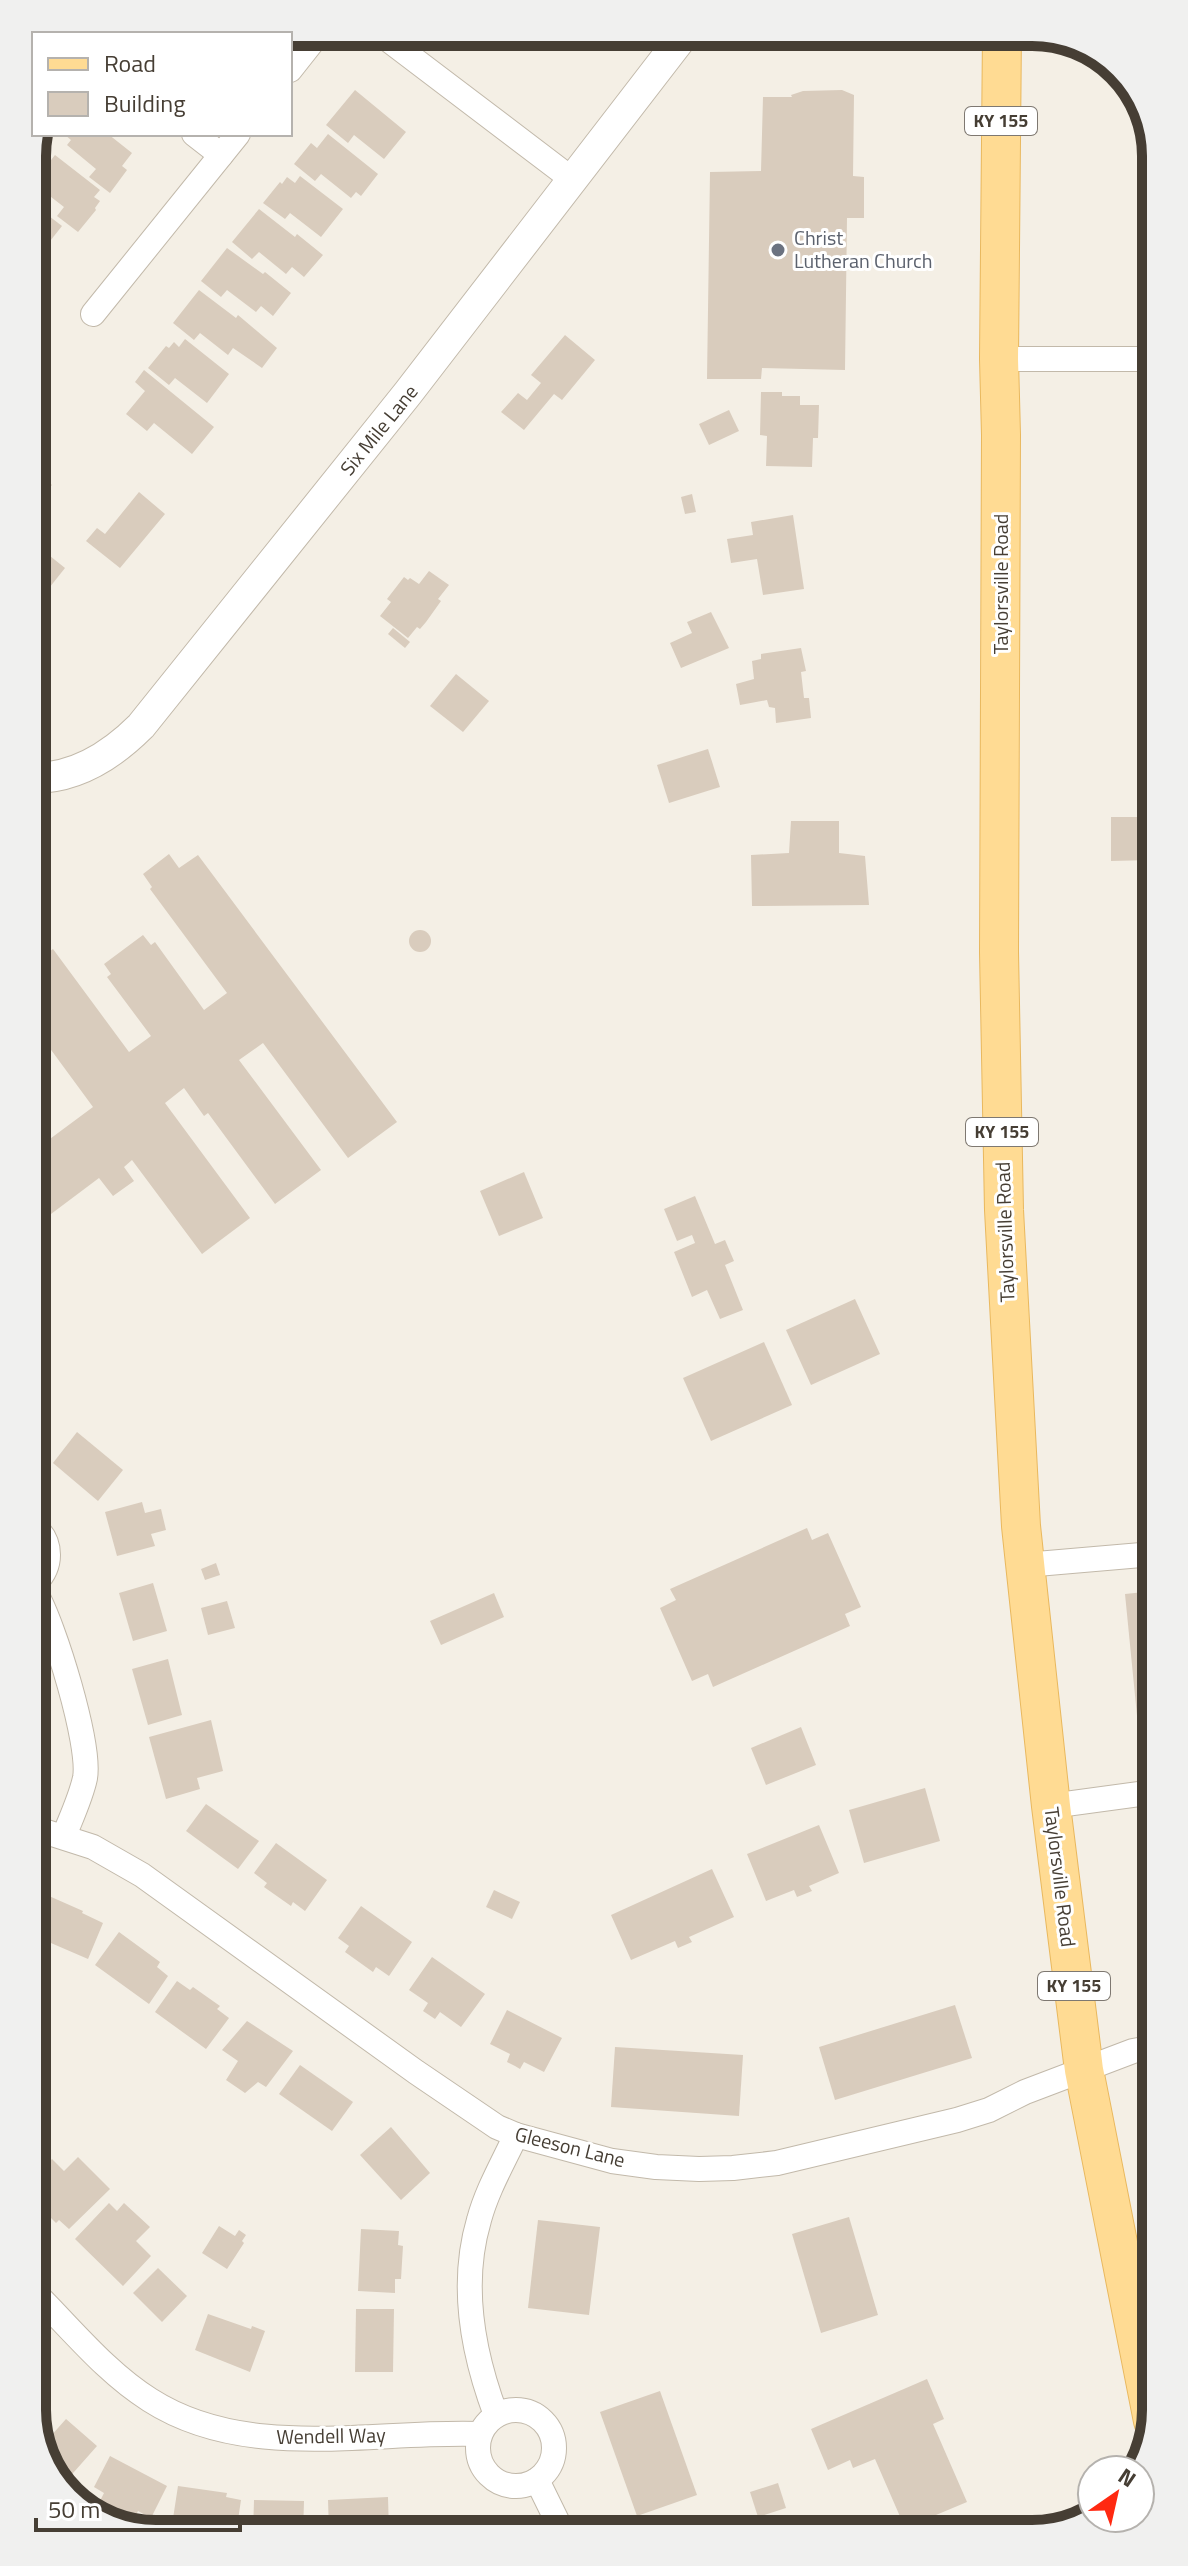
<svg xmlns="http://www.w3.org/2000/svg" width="1188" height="2566" viewBox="0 0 1188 2566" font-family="'Titillium Web',sans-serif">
<rect width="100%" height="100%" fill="#f4efe5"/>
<g fill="#d9ccbd">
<polygon points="355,90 406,132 384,159 354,135 348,143 326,125"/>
<polygon points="842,90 854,95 853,176 864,177 864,218 847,218 845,370 762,368 761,379 707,379 710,172 761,171 763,97 792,97 791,95 803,91"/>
<polygon points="64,134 108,134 132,153 122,166 127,170 110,193 89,177 96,169 67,145 71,140"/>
<polygon points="328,134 378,174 361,196 356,192 351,198 321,174 315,181 294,164 311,143 317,148"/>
<polygon points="55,155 100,190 94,197 100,201 95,208 96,210 78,232 57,216 64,207 33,183"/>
<polygon points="300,176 343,209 321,237 290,213 285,219 263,203 280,182 282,184 287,177 295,183"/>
<polygon points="32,203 62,226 35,260 33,258"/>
<polygon points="259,209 295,237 297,234 323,255 304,277 292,267 286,274 259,252 252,259 232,242"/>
<polygon points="227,248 263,274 265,272 291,293 273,316 261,306 256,312 227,290 221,297 201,281"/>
<polygon points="199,290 236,318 238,315 277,348 262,368 233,348 228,355 200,333 194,340 173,323"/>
<polygon points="565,335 595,360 562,400 554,394 524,430 501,412 518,393 527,400 541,383 531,375"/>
<polygon points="185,339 229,374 207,403 175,378 169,385 148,368 166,346 169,348 174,342 179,347"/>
<polygon points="144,370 214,427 192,454 154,423 147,431 126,414 145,391 135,382"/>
<polygon points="761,392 782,392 782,396 800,396 800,405 819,405 818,438 813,438 812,467 766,466 767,436 760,435"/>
<polygon points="729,410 739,431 709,445 699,424"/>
<polygon points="33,468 52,485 33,505"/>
<polygon points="139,492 165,514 120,568 86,541 97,528 105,534"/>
<polygon points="692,494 696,512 685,514 681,497"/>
<polygon points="793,515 804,589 763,595 757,559 731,563 727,539 753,535 751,522"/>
<polygon points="35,544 65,568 34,607 33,546"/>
<polygon points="429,571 449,585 438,599 441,601 426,622 420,629 417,627 408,638 380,616 391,602 387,599 404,577 408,580 410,578 419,584"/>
<polygon points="711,612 729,648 681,668 670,643 692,633 687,622"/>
<polygon points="393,628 410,642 405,648 388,634"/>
<polygon points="801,648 806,671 801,672 804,698 809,698 811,718 776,723 775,708 769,707 767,700 740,705 736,684 754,679 752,661 761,659 761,654"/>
<polygon points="456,674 489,701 463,732 430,706"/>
<polygon points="708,749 720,787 669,803 657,765"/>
<polygon points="1111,817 1147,817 1147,830 1151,830 1151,860 1111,861"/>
<polygon points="791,821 839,821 839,853 865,856 869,905 752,906 751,855 789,853"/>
<polygon points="169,854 179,868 198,855 397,1122 348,1158 263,1043 239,1060 321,1170 275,1204 208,1113 204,1116 184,1088 165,1103 250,1218 202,1254 132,1160 124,1167 134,1181 113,1196 99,1178 35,1226 35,1150 93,1107 35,1028 34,942 40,938 50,951 53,949 129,1052 151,1036 107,977 111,974 104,964 143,935 151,945 155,942 204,1010 227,993 150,889 152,887 143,874"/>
<circle cx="420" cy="941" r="11"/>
<polygon points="524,1172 543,1218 499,1236 480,1191"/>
<polygon points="695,1196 715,1244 725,1240 734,1261 725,1265 743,1310 720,1319 707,1290 692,1297 674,1252 695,1243 692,1235 677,1241 664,1209"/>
<polygon points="855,1299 880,1354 811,1385 786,1330"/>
<polygon points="764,1342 792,1405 711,1441 683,1378"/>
<polygon points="77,1432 123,1470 98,1501 53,1463"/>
<polygon points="142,1502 145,1513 161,1509 166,1530 151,1534 155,1546 117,1556 105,1512"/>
<polygon points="807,1528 812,1540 828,1533 861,1607 845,1614 850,1626 713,1687 708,1674 692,1681 660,1608 676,1600 670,1589"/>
<polygon points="216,1563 220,1575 205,1580 201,1569"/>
<polygon points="153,1583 167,1631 133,1641 119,1593"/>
<polygon points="1154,1591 1154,1745 1140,1746 1125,1594"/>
<polygon points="494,1593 504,1617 441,1645 430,1621"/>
<polygon points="227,1601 235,1628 208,1635 201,1608"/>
<polygon points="168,1659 182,1715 148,1725 132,1669"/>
<polygon points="211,1720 223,1771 197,1778 200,1789 166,1799 149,1737"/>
<polygon points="801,1727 816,1765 766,1785 751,1748"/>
<polygon points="925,1788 940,1841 864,1863 849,1810"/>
<polygon points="206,1804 259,1841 238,1869 186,1831"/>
<polygon points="819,1825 839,1873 809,1886 812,1891 797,1897 794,1890 766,1901 747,1854"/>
<polygon points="276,1843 327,1880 305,1911 293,1902 291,1906 264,1887 267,1883 254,1873"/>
<polygon points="712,1869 734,1917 689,1937 692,1942 678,1948 675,1941 631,1960 611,1915"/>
<polygon points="494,1890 520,1902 512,1919 486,1907"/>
<polygon points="49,1896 83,1911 82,1913 103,1923 88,1959 37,1937 37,1923"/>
<polygon points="361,1906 412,1942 389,1976 376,1967 373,1972 345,1952 349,1946 338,1938"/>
<polygon points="119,1932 160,1962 157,1967 168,1976 149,2004 95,1965"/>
<polygon points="432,1957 485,1994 461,2027 440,2012 435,2019 423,2011 428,2003 409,1990"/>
<polygon points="177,1981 190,1990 193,1987 220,2006 217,2009 229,2018 206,2049 155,2012"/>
<polygon points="955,2005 972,2058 835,2100 819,2047"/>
<polygon points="507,2010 562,2038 544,2072 524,2062 520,2069 515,2066 507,2062 510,2054 490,2044"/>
<polygon points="247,2021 293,2051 266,2087 258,2082 245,2093 226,2080 238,2061 222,2050"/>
<polygon points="615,2047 743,2055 739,2116 611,2107"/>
<polygon points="300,2065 353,2102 332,2131 279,2094"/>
<polygon points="391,2127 430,2173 401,2200 360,2155"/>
<polygon points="78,2157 110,2189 69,2229 59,2220 56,2223 38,2205 38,2173 52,2159 64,2171"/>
<polygon points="109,2203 117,2211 124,2203 150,2227 136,2241 151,2256 123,2286 75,2239"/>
<polygon points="849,2217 878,2315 821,2333 792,2234"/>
<polygon points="538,2220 600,2227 589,2315 528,2308"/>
<polygon points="219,2226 235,2236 239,2230 246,2235 242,2241 244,2243 227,2269 202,2253"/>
<polygon points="361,2229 399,2231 398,2245 403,2246 401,2279 395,2279 395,2293 358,2291"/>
<polygon points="158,2268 187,2296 162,2322 133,2293"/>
<polygon points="356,2309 394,2309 393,2372 355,2372"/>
<polygon points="208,2314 251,2329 252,2326 265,2331 250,2372 195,2350"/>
<polygon points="927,2379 944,2419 933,2424 967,2502 905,2528 875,2459 853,2468 850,2460 828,2470 811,2429"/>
<polygon points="660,2391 697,2495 637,2516 600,2412"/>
<polygon points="66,2419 97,2446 66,2481 47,2463 53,2457 42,2446"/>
<polygon points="110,2456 167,2486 151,2518 138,2511 130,2527 94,2513 104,2493 94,2487"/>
<polygon points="778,2483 786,2508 758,2517 750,2492"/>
<polygon points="178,2486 227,2493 226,2497 241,2500 236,2533 172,2525"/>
<polygon points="388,2497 389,2532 329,2532 328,2500"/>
<polygon points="254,2500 304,2501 303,2533 253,2533"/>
</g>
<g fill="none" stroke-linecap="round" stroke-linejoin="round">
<defs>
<g id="minor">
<polyline points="378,32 573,180"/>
<polyline points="290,70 320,32"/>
<polyline points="194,134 221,155"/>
<polyline points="93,314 238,134"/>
<polyline points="999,359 1150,359"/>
<path d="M 36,1528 C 52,1543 52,1566 36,1582"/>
<polyline points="1025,1565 1153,1554"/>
<path d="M 36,1594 C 54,1624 91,1745 85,1778 C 81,1797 71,1818 64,1836"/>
<polyline points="1051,1806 1154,1792"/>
<polyline points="37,1829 93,1847 142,1875 416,2072 497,2127 516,2135 612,2161 656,2167 699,2169 733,2168 777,2163 957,2120 989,2110 1025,2092 1133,2051 1155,2047"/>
<path d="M 38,2296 C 73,2331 107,2373 150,2400 C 247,2462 372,2430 480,2434"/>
<circle cx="516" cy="2448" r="38"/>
<path d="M 496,2415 C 473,2354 460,2284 479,2220 C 487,2190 503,2163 516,2135"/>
<polyline points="537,2480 562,2531"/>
</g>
<path id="tertiary" d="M 34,778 C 77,778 112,755 141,726 L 408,393 L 686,32"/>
<polyline id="primary" points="1002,32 999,359 1001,435 999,952 1004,1210 1021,1526 1051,1806 1084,2070 1153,2421"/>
</defs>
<use href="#minor" stroke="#c2b9aa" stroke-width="26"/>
<use href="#tertiary" stroke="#c2b9aa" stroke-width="32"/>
<use href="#primary" stroke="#e9b85e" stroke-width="40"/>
<use href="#minor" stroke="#fff" stroke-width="24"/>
<use href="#tertiary" stroke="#fff" stroke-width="30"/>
<use href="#primary" stroke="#ffdb93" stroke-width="38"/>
</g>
<circle fill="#6b7280" stroke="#fff" stroke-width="3" cx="778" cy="250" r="8"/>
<g text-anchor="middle" stroke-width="6" stroke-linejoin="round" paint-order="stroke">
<g fill="#fff" stroke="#7e7871" stroke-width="2">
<rect x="965" y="107" width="72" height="28" rx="6"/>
<rect x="966" y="1118" width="72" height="28" rx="6"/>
<rect x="1038" y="1972" width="72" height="28" rx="6"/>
</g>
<g font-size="18" font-weight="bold" fill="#463e34">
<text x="1001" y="127">KY 155</text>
<text x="1002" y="1138">KY 155</text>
<text x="1074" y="1992">KY 155</text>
</g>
<g font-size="20" fill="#5b616d" stroke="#fff" text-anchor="start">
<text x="794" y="245">Christ<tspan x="794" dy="23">Lutheran Church</tspan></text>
</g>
<g font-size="20" fill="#463e34" stroke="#fff">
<text transform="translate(379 430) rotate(-51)" y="7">Six Mile Lane</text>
<text transform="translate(1001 584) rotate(-90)" y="7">Taylorsville Road</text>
<text transform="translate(1005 1232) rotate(-92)" y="7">Taylorsville Road</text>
<text transform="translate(1060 1877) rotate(83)" y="7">Taylorsville Road</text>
<text transform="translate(570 2147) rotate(14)" y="7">Gleeson Lane</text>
<text transform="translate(331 2436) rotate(-1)" y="7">Wendell Way</text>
</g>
</g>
<path d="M0 0H1188V2566H0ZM156 46H1032A110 110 0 0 1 1142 156V2410A110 110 0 0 1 1032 2520H156A110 110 0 0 1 46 2410V156A110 110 0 0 1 156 46Z" fill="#f0f0ef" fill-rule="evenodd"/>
<path fill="none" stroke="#463e34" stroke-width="10" d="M156 46H1032A110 110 0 0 1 1142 156V2410A110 110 0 0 1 1032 2520H156A110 110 0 0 1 46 2410V156A110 110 0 0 1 156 46Z"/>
<rect x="32" y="32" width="260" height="104" fill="#ffffff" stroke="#b5b2ae" stroke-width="2"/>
<rect x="48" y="58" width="40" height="12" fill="#ffdb93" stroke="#b5b2ae" stroke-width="2"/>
<text x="104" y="72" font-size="24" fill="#463e34">Road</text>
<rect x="48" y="92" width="40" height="24" fill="#d9ccbd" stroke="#b5b2ae" stroke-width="2"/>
<text x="104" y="112" font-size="24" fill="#463e34">Building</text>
<g transform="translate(1116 2494) rotate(34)"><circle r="38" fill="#ffffff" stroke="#b5b2ae" stroke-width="2"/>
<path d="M0-6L14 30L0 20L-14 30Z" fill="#ff2911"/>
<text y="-12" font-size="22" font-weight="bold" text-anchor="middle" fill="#463e34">N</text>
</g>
<path d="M36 2518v12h204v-12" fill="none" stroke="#463e34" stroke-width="4"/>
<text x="48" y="2518" font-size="24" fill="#463e34" stroke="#ffffff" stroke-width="6" paint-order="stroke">50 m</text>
</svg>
